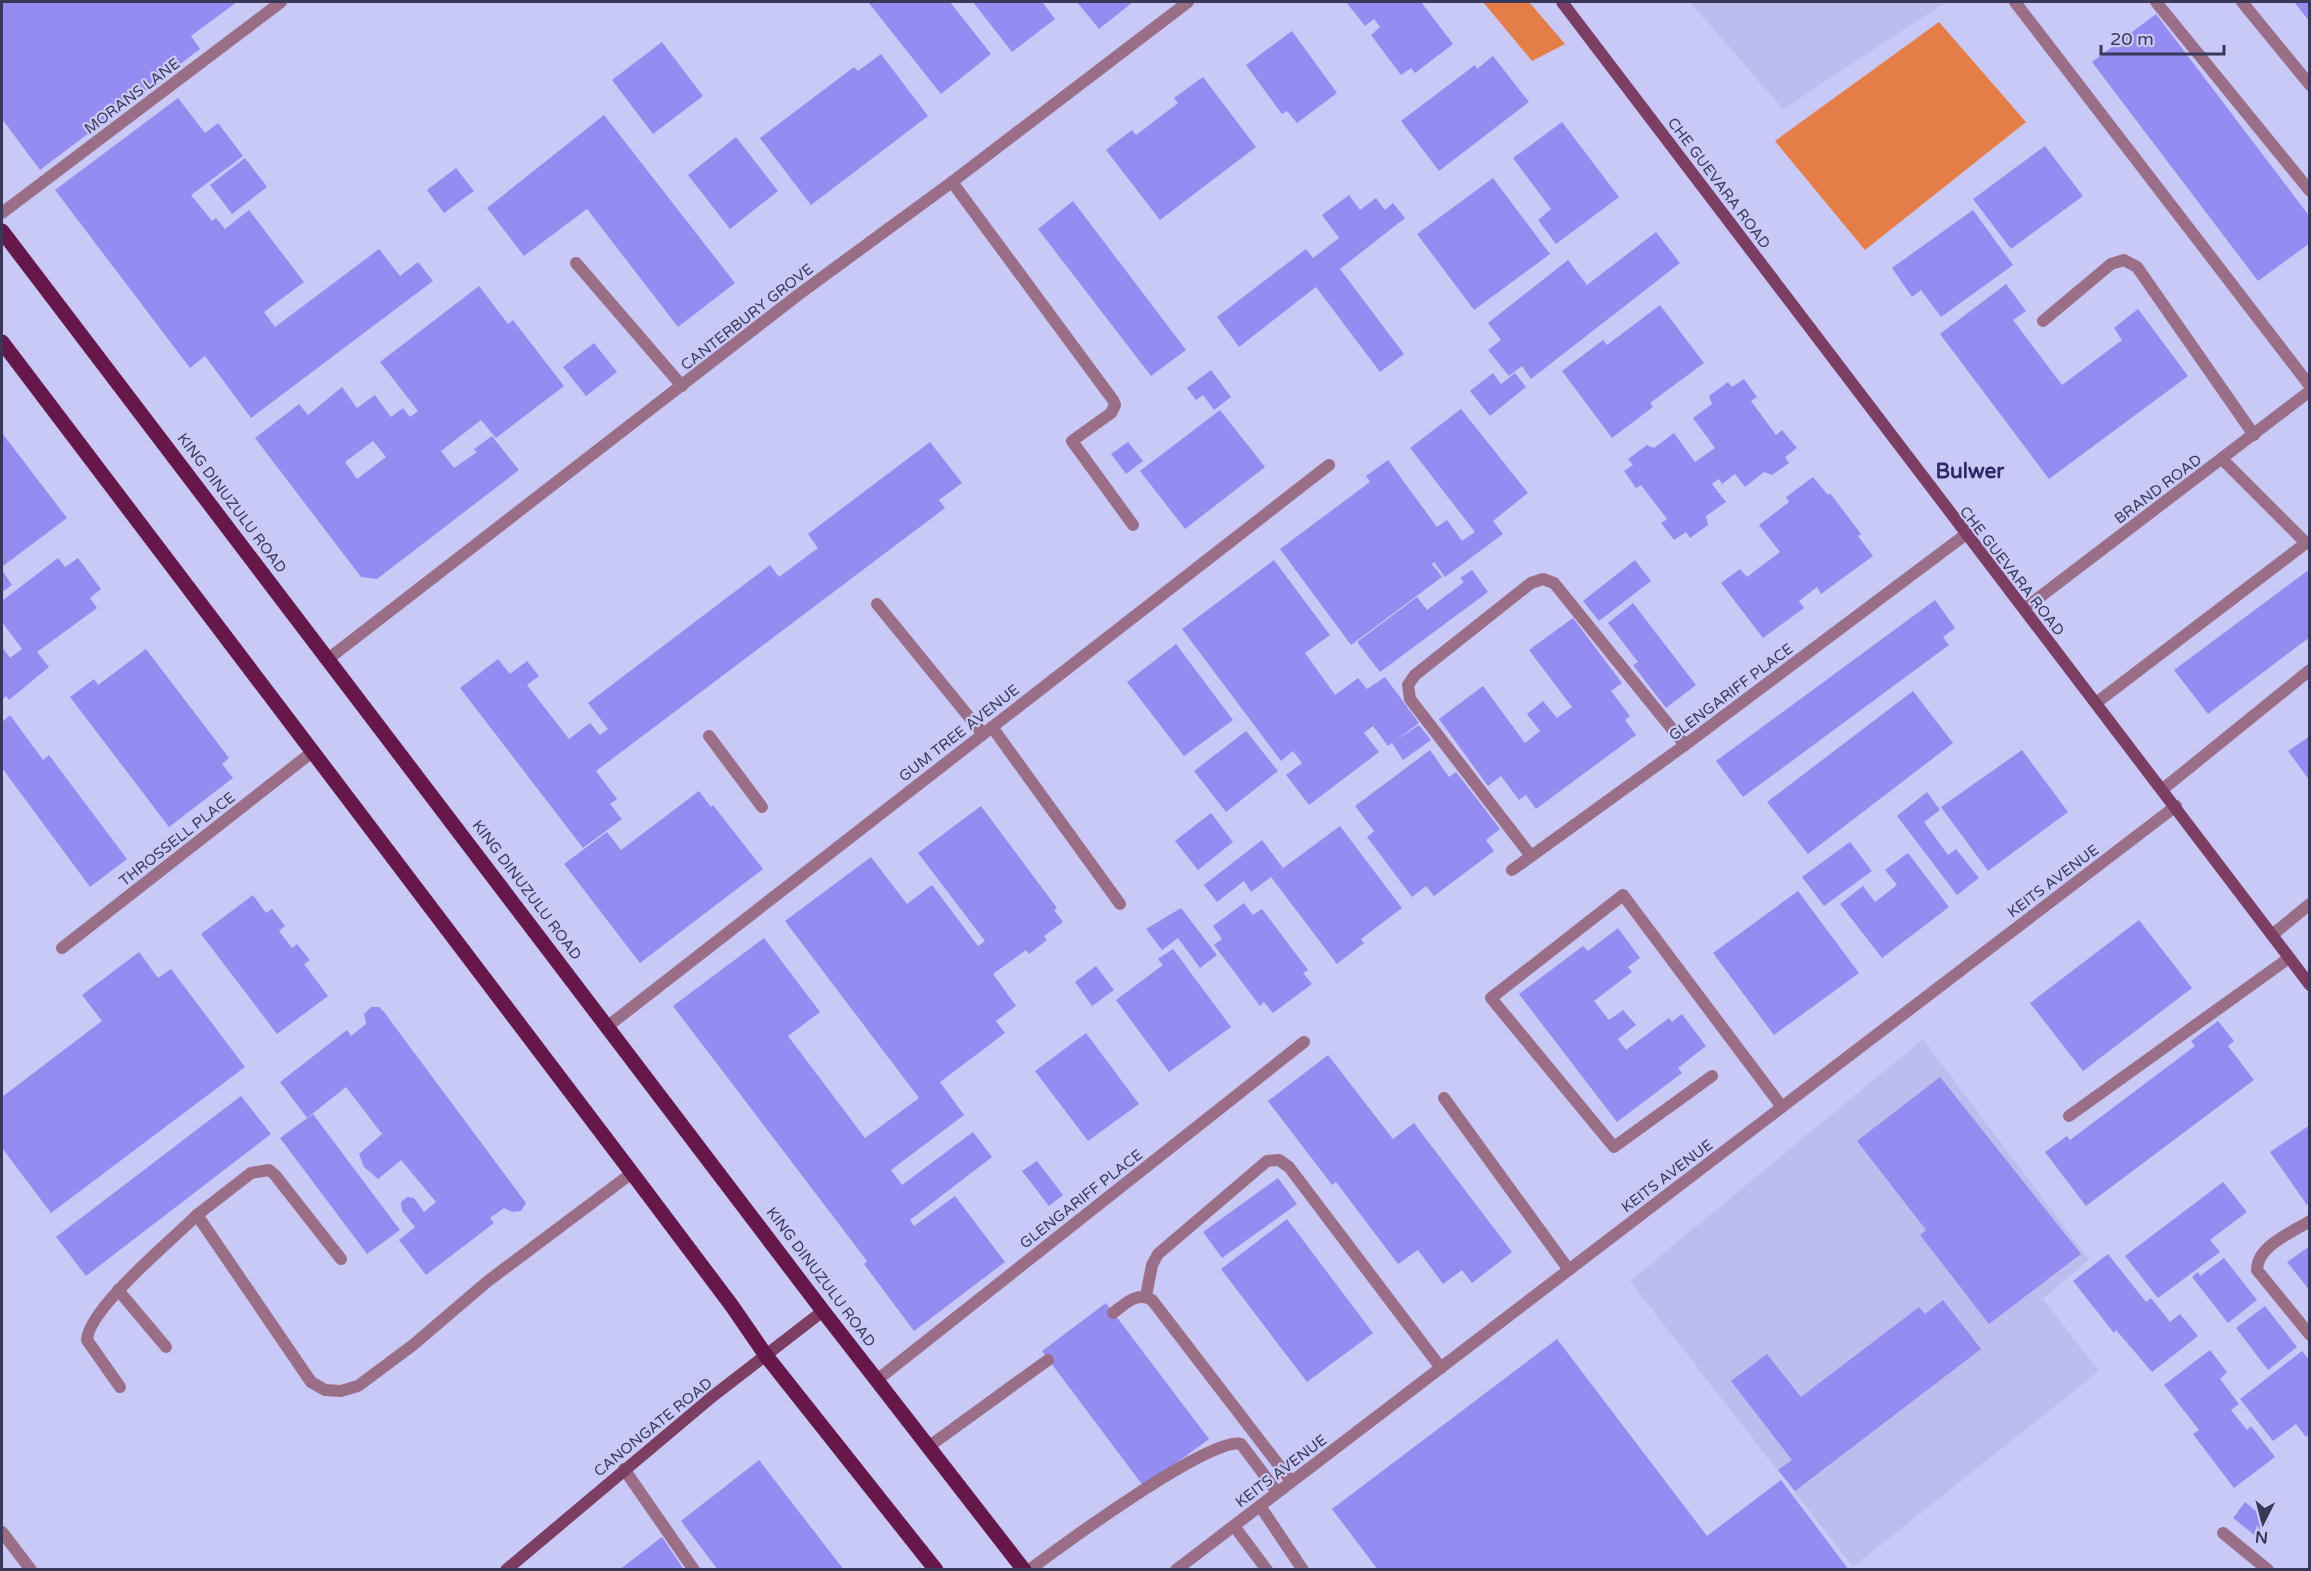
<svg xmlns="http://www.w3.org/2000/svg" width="2311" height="1571" viewBox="0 0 2311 1571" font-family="'Varela Round',sans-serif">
<rect width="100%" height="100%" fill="#c9c9f8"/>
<g fill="#bdbcef">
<polygon points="1690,2 1946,2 1783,109"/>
<polygon points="1923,1039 2089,1260 2043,1299 2099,1371 1853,1567 1630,1281"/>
</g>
<g fill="#e57d49">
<polygon points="1483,2 1529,2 1565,44 1532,61"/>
<polygon points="1939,22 2026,122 1865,250 1775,141"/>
</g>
<g fill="#958cf1" fill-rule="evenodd">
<polygon points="2,2 237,2 191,36 200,49 40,170 2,119"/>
<polygon points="868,2 950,2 991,54 941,94"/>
<polygon points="973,2 1042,2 1055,19 1012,52"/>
<polygon points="1077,2 1133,2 1099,29"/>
<polygon points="1346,2 1421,2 1453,44 1415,73 1411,68 1401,75 1371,35 1380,27 1374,19 1365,26"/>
<polygon points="2294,2 2310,2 2310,22"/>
<polygon points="2156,14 2310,217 2310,243 2258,281 2092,62"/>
<polygon points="1292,31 1337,93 1297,123 1287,111 1282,114 1246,65"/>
<polygon points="662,42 703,96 653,134 612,80"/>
<polygon points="881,54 928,116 811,205 760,138 854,67 858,71"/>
<polygon points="1493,56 1529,102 1439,171 1401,121 1475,65 1477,69"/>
<polygon points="1203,77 1256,147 1160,220 1106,150 1132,130 1136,135 1178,103 1174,98"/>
<polygon points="178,98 205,133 218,123 243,156 191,195 212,221 216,218 225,229 249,210 304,282 264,312 275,327 379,249 400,276 418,262 433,281 251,418 205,356 190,368 55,190"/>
<polygon points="604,115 735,283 678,327 587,209 524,256 487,208"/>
<polygon points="1562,122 1619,197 1556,244 1538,220 1551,209 1513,158"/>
<polygon points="736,137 778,191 730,229 688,175"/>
<polygon points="2045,146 2083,196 2011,249 1973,199"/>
<polygon points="245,158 267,187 232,214 210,185"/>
<polygon points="456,168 474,191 444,213 427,190"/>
<polygon points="1493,178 1550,254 1474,310 1417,234"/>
<polygon points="1349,195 1360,210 1376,198 1385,210 1393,203 1405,218 1340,269 1404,354 1380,372 1316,287 1239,347 1217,317 1306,249 1313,258 1339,238 1322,215"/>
<polygon points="1073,201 1186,350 1151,376 1038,229"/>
<polygon points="1973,210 2013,265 1941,317 1921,290 1912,297 1892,268"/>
<polygon points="1656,232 1680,263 1531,379 1522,366 1509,376 1488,350 1501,340 1488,323 1568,260 1587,285"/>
<polygon points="2006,284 2026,311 2013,320 2062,385 2122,340 2114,328 2138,309 2188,376 2049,479 1940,334"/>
<path d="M 479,286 L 508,324 L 513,320 L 564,386 L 496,438 L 481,420 L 441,451 L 454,468 L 477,452 L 474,449 L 492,436 L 519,470 L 377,579 L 361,577 L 255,438 L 299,404 L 308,415 L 342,387 L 357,408 L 375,395 L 391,417 L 403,408 L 410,417 L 418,411 L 380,362 ZM 373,441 L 386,457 L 357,479 L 345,462 Z"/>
<polygon points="1660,305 1704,363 1650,403 1653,407 1612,438 1562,371 1603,340 1607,345"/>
<polygon points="594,343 617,372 586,396 563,367"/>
<polygon points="1211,370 1231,397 1214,410 1203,395 1196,400 1187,388"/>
<polygon points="1493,373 1501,384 1515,373 1526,387 1490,416 1470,391"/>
<polygon points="1744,379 1757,397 1751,401 1776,435 1782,430 1797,448 1785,457 1789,463 1772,475 1764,472 1745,487 1735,474 1722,484 1719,479 1712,484 1726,502 1706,516 1708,525 1690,538 1686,532 1674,540 1661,523 1667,519 1641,485 1636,488 1624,471 1633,465 1628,459 1647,445 1654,448 1674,433 1695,462 1715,448 1693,418 1712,404 1709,396 1728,382 1732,387"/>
<polygon points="1461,409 1528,493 1493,521 1503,534 1445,577 1434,562 1432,564 1442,577 1351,645 1280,549 1370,482 1366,476 1388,460 1437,527 1447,520 1462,541 1475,532 1410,448"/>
<polygon points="1220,410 1265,467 1185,529 1140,471"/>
<polygon points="2,433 67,518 3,566 2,564"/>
<polygon points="930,442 962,483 939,500 945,508 596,771 617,799 610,804 622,819 583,848 460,688 498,659 510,674 527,661 539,676 527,685 569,739 590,723 600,735 608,729 588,703 770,565 779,577 818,548 808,534"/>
<polygon points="1128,442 1143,461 1126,474 1111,454"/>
<polygon points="1813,477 1828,495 1830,493 1861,534 1858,536 1873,556 1821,594 1817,587 1799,601 1804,608 1763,638 1721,583 1740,569 1747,577 1780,552 1759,525 1789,502 1786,497"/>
<polygon points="58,558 65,567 78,558 101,589 90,598 97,608 37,652 49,667 9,700 6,696 2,700 2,647 10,658 22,649 2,622 2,601"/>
<polygon points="1274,560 1330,635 1305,653 1335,695 1358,678 1367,689 1385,677 1419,723 1395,741 1419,725 1431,740 1403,760 1392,743 1388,746 1373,726 1364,733 1379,752 1309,805 1286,775 1302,763 1293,751 1281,761 1182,629"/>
<polygon points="1635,560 1651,581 1599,621 1583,601"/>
<polygon points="2310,569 2310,637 2208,714 2174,670"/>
<polygon points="2,570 12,585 2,592"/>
<polygon points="1472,570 1488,592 1380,672 1357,642 1417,597 1427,610 1464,582 1460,578"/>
<polygon points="1935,600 1955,628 1943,637 1949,645 1743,797 1716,761"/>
<polygon points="1633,603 1696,685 1666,708 1633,665 1638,662 1608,623"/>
<polygon points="1573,618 1622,683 1611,691 1630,716 1625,720 1636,735 1536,809 1526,795 1519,800 1501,776 1488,786 1439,719 1483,686 1525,743 1540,731 1527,714 1543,701 1557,718 1572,707 1529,650"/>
<polygon points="1176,644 1233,720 1184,756 1127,682"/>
<polygon points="146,649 229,758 222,764 233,778 169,827 70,697 94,679 98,685"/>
<polygon points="1913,691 1953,743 1808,854 1767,802"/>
<polygon points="10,715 43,760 49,755 127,859 90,887 2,768 2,722"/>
<polygon points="1246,731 1278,771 1226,812 1194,771"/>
<polygon points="2310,736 2310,781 2288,751"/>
<polygon points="1430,750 1449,777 1456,772 1500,829 1486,840 1494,851 1434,896 1426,886 1412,897 1367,837 1374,831 1355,806"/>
<polygon points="2022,750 2068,812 1988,871 1941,807"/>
<polygon points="699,791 711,807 713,805 763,869 640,963 564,864 607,832 621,850"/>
<polygon points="1927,792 1940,810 1924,822 1948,855 1956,849 1979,878 1957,895 1897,816"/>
<polygon points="981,806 1057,908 1054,910 1063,922 1044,936 1047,940 1029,954 1026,950 993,974 1016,1006 996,1021 1005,1033 940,1082 964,1115 891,1170 902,1185 973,1132 992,1157 910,1220 914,1226 955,1196 1005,1262 914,1331 864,1264 867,1261 673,1006 764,938 820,1012 788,1036 865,1138 919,1098 785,921 871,857 907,904 932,885 978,946 985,941 918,853"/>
<polygon points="1211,813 1233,842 1198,870 1175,841"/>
<polygon points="1340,826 1402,908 1361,939 1364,943 1337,964 1271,877"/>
<polygon points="1262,840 1283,868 1251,892 1244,881 1217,902 1204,885"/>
<polygon points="1850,842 1872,871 1824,906 1802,877"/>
<polygon points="1908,853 1949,907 1882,958 1840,904 1863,886 1875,902 1897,885 1885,870"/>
<polygon points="1798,891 1859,973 1774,1035 1713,953"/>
<polygon points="253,895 266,913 272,909 285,926 279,931 292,948 297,944 310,960 304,964 328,996 277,1034 201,934"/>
<polygon points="1244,903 1253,915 1262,909 1308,970 1303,973 1312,984 1273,1013 1264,1002 1260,1006 1214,945 1222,939 1213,926"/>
<polygon points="1181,908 1217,955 1200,968 1178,938 1162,950 1146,929"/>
<polygon points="2139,920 2192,988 2083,1071 2030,1003"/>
<polygon points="1618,928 1640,958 1628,967 1632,972 1594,1001 1609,1020 1623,1010 1636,1025 1618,1039 1626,1050 1669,1018 1672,1022 1682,1014 1706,1046 1678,1068 1682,1073 1617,1122 1519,994 1583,946 1588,951"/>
<polygon points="1173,949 1231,1027 1169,1072 1116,1000 1163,965 1158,959"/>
<polygon points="139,952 158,978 171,969 245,1067 51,1213 2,1148 2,1097 102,1021 82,995"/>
<polygon points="1096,966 1114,990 1092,1006 1075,982"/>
<polygon points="371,1007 379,1007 384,1012 526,1203 521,1211 512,1212 504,1208 490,1218 494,1223 426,1275 399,1240 415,1227 402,1211 401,1202 407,1197 414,1198 424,1212 436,1202 401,1160 378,1179 364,1167 359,1154 382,1134 346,1087 307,1118 280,1082 347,1030 351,1036 366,1024 364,1014"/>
<polygon points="2218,1021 2234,1041 2228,1046 2254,1080 2086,1206 2045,1152 2067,1136 2070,1140 2195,1046 2191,1041"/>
<polygon points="1086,1033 1139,1104 1088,1141 1035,1071"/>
<polygon points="1328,1055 1393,1139 1414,1123 1512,1252 1472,1283 1462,1270 1443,1284 1418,1250 1398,1264 1336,1182 1332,1185 1268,1101"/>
<polygon points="1940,1077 2081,1254 1989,1324 1920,1235 1926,1230 1857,1141"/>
<polygon points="241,1096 271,1134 86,1276 56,1237"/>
<polygon points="313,1114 400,1230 367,1254 280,1138"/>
<polygon points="2310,1125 2310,1203 2307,1205 2270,1152"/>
<polygon points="1037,1161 1063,1195 1049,1206 1022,1171"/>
<polygon points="1278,1178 1297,1204 1222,1258 1203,1232"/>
<polygon points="2223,1182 2247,1212 2210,1240 2220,1252 2158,1298 2125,1256"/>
<polygon points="1287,1219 1373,1333 1307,1382 1221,1269"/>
<polygon points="2310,1246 2310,1291 2287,1262"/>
<polygon points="2108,1254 2146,1302 2151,1298 2170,1322 2180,1314 2198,1336 2152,1372 2116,1330 2114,1333 2073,1281"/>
<polygon points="2224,1258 2257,1300 2228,1323 2192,1277 2198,1272 2200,1276"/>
<polygon points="1943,1300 1981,1349 1795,1491 1778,1470 1792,1460 1731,1381 1767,1354 1801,1397 1919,1307 1925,1314"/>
<polygon points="1106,1303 1209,1439 1144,1487 1042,1351"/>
<polygon points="2265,1306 2297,1347 2268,1370 2236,1328"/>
<polygon points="1557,1339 1707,1536 1781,1480 1849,1570 1378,1570 1332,1509"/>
<polygon points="2210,1350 2227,1372 2220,1379 2239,1404 2231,1410 2247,1430 2251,1426 2275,1457 2234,1488 2193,1434 2199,1430 2164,1385"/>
<polygon points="2302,1351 2310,1361 2310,1434 2306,1437 2296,1424 2273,1441 2240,1399"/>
<polygon points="759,1460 844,1570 718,1570 681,1521"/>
<polygon points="2245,1502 2269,1522 2257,1537 2233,1518"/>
<polygon points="662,1537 684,1570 619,1570"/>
</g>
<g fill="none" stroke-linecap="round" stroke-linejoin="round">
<g stroke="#9a6e86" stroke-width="12">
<polyline points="2015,2 2310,386"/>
<polyline points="2156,2 2310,191"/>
<polyline points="952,182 1113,400 1115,405 1111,413 1072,441 1133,525"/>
<polyline points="576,263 682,386"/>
<polyline points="2043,321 2111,264 2124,260 2137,267 2254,435"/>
<polyline points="877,604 983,734"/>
<polyline points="2096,703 2306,543 2222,459"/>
<polyline points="992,727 1120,904"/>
<polyline points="709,736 762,807"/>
<polyline points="2163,789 2310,670"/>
<polyline points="1531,856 1410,699 1408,685 1415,675 1531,583 1543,579 1554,583 1685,745"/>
<polyline points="2272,935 2310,904"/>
<polyline points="1712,1076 1614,1147 1491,998 1623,895 1782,1107"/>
<polyline points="1444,1098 1569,1270"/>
<polyline points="2069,1116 2289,958"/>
<polyline points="197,1215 251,1173 269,1170 275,1175 341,1259"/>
<path d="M 2310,1221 C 2291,1233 2257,1246 2257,1270 L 2310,1335"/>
<polyline points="118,1290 166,1347"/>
<polyline points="1146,1296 1152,1265 1158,1254 1267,1161 1279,1160 1289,1167 1441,1368"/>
<path d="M 1113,1313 C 1125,1304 1137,1291 1152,1300 L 1291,1481"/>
<path d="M 120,1387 L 87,1340 C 88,1309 173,1239 197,1215 L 311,1382 L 325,1390 L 341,1391 L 358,1386 L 413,1345 L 488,1281 L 632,1173"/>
<polyline points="928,1447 1048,1360"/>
<polyline points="624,1469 694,1570"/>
<polyline points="1260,1506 1303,1570"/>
<polyline points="1234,1526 1267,1570"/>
<polyline points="2223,1533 2268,1570"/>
<path d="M 1029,1570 C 1060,1547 1212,1435 1241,1444 L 1277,1492"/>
</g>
<g stroke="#9a6e86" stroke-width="12">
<polyline points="2242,2 2310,85"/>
<polyline points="2,213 281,2"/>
<polyline points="2024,609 2310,391"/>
<polyline points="328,659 798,295 952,182 1188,2"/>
<polyline points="1512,870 1685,745 1965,535"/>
<polyline points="62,948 311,753"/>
<polyline points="608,1026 1329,465"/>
<polyline points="877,1380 1304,1042"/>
<polyline points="2,1532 31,1570"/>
<polyline points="1176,1570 2176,806"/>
</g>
<g stroke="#7d3e63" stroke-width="12">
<polyline points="1562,2 2310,985"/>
<polyline points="506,1570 713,1396 823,1311"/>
</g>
<g stroke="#66184a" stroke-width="15">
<polyline points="2,231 823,1311 1024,1570"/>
<polyline points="2,342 632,1173 732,1306 767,1357 936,1570"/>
</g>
</g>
<g text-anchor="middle" stroke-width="4.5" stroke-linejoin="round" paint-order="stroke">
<g font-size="15" fill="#3a3858" stroke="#c9c9f8">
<text transform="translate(132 96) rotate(-37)" y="5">MORANS LANE</text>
<text transform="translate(1719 183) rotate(53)" y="5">CHE GUEVARA ROAD</text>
<text transform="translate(747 317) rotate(-38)" y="5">CANTERBURY GROVE</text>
<text transform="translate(2158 489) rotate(-37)" y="5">BRAND ROAD</text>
<text transform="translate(232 503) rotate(53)" y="5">KING DINUZULU ROAD</text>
<text transform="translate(2012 571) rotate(52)" y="5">CHE GUEVARA ROAD</text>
<text transform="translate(1731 692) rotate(-37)" y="5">GLENGARIFF PLACE</text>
<text transform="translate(959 733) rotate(-38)" y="5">GUM TREE AVENUE</text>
<text transform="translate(177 839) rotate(-38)" y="5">THROSSELL PLACE</text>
<text transform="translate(2053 881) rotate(-37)" y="5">KEITS AVENUE</text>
<text transform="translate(527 890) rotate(53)" y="5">KING DINUZULU ROAD</text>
<text transform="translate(1667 1176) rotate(-37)" y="5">KEITS AVENUE</text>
<text transform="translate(1081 1199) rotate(-38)" y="5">GLENGARIFF PLACE</text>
<text transform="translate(821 1277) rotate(53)" y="5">KING DINUZULU ROAD</text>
<text transform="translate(653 1427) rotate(-39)" y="5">CANONGATE ROAD</text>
<text transform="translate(1281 1471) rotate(-37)" y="5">KEITS AVENUE</text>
</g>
<g font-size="21" font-weight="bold" fill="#322869" stroke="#c9c9f8">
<text x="1970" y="478">Bulwer</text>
</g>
</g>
<rect width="2311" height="1571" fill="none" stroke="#3a3858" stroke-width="6"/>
<g transform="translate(2263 1523) rotate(186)" stroke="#c9c9f8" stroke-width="4.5" paint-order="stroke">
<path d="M0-4.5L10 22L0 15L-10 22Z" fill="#3a3858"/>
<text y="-9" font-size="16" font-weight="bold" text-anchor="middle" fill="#3a3858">N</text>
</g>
<path d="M2101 45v9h123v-9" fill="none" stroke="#3a3858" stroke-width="3"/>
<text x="2110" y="45" font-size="18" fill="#3a3858" stroke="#c9c9f8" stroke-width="4.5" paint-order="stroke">20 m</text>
</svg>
